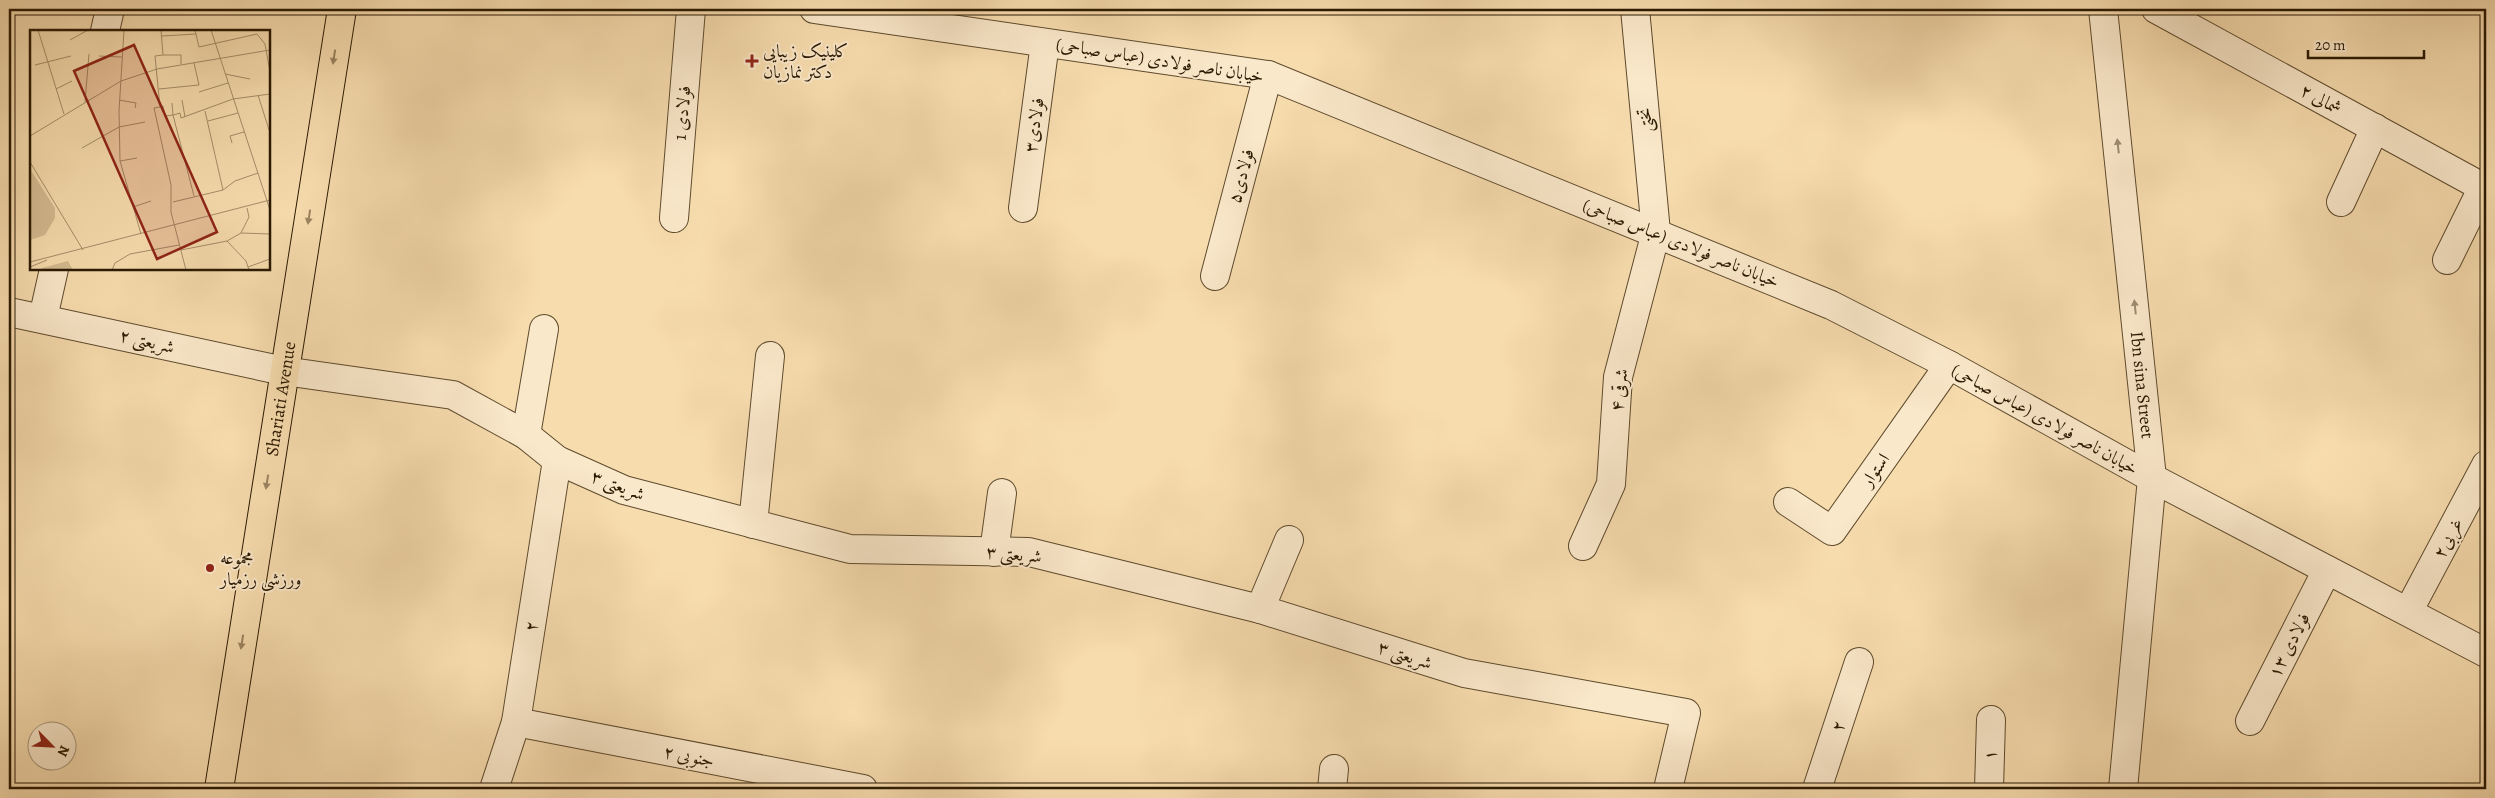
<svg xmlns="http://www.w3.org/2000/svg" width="2495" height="798" viewBox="0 0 2495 798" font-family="Alegreya,Amiri,serif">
<rect width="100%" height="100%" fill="#f7dcae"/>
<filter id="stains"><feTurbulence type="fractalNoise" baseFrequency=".004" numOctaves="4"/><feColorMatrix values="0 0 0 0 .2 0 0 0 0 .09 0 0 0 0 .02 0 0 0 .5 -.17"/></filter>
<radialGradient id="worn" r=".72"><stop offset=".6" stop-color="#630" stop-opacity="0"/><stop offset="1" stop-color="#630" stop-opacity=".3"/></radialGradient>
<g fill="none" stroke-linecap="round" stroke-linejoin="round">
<defs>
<g id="minor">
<polyline points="814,9 1268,75 1831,305 1949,365 2152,478 2486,653"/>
<path id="s1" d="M 2103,9 L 2152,478 L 2123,789"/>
<polyline points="2156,9 2486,189"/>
<polyline points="105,31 110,9"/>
<polyline points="2341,202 2375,128"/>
<polyline points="1023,208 1045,43"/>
<polyline points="674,218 691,9"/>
<polyline points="2447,260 2483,187"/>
<polyline points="1215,276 1268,75"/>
<polyline points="9,312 284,371 453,395 526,435 557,460 624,490 850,549 1029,552 1260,609 1464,673 1686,713 1668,789"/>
<polyline points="43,318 54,269"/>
<polyline points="526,435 544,329"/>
<polyline points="1788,502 1832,531 1949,365"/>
<polyline points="753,524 770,356"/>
<polyline points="1583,546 1611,484 1618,377 1656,232 1635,9"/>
<polyline points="994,552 1002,493"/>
<polyline points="1260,609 1289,540"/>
<polyline points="2409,610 2486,465"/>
<polyline points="2250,721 2327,570"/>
<polyline points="516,722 863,789"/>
<polyline points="494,789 516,722 557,460"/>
<polyline points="1332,789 1334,769"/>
<polyline points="1817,789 1859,662"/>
<polyline points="1989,789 1991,720"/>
</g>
<g id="major">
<path id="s2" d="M 219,789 L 342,9"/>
</g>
</defs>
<use href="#minor" stroke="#5e4a2d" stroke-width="30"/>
<use href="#major" stroke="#2b1902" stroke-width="30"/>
<use href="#minor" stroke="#fae8ca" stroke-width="28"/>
<use href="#major" stroke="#f7dcae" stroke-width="28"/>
</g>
<defs><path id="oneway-solid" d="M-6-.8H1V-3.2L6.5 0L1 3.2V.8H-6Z" transform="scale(1.25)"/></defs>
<g fill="#9b8461">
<use href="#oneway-solid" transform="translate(334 57) rotate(99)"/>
<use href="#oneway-solid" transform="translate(309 217) rotate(99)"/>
<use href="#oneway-solid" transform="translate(267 482) rotate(99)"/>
<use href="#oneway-solid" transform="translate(242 642) rotate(99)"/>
</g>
<g fill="#9d8b70">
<use href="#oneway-solid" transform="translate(2118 146) rotate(-96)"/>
<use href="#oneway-solid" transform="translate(2135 307) rotate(-96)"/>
</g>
<g fill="#8f2418" stroke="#fae8ca" stroke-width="2">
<path d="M749.5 53.5h5v5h5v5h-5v5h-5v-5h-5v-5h5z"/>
<circle cx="210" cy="568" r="5"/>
</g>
<g text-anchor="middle" stroke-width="4" stroke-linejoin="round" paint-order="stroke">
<g font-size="18" fill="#2b1902" stroke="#fae8ca" text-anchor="start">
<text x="763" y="57">کلینیک زیبایی<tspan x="763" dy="21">دکتر نمازیان</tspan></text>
<text x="220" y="564">مجموعه<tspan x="220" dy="21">ورزشی رزمیار</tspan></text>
</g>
<g font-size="18" fill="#2b1902" stroke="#fae8ca">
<text transform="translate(1160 60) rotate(9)" y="6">خیابان ناصر فولادی (عباس صباحی)</text>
<text transform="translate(2321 99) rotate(29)" y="6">۲ شمالی</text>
<text transform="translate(682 113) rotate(-85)" y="6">فولادی 1</text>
<text transform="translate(1645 120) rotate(-95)" y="6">تختی</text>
<text transform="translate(1034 125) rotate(-82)" y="6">فولادی۳</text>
<text transform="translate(1241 176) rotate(-75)" y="6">فولادی۵</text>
<text transform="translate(1681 243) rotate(22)" y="6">خیابان ناصر فولادی (عباس صباحی)</text>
<text transform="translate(147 341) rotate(13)" y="6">شریعتی ۲</text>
<text dy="6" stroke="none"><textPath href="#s1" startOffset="378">Ibn sina Street</textPath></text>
<text transform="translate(1619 390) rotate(-83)" y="6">۴ شرقی</text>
<text dy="6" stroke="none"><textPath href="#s2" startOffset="395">Shariati Avenue</textPath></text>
<text transform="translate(2045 419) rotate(29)" y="6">خیابان ناصر فولادی (عباس صباحی)</text>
<text transform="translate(1875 470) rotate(-55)" y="6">استوار</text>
<text transform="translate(618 485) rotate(21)" y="6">شریعتی ۳</text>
<text transform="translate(2448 538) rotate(-62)" y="6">غربی۲</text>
<text transform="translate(1014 554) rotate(5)" y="6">شریعتی ۳</text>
<text transform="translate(531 626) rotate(-81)" y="6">۲</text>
<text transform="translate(2289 645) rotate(-63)" y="6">فولادی ۱۳</text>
<text transform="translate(1405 655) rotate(18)" y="6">شریعتی ۳</text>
<text transform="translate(1838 726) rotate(-72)" y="6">۲</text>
<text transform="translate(1990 755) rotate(-88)" y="6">۱</text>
<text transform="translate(689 756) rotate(11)" y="6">۲ جنوبی</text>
</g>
</g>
<g transform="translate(30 30)">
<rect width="240" height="240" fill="#f7dcae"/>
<path d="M 0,139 L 25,178 L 25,188 L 15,205 L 0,210 ZM 38,231 L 43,240 L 10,240 L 12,238 Z" fill="#d4bb91"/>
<path fill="none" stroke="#a58e69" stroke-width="1" d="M 8,0 L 34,84M 94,0 L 89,81 L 90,131 L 111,204M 165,0 L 169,17 L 227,4 L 235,14 L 240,42M 181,0 L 240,180M 132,6 L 166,4M 40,10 L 58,0M 133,25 L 151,25 L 151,34M 69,26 L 92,27M 5,35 L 41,26M 195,44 L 220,49M 26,59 L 42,51M 129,59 L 169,55 L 164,33M 169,62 L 198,53M 228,65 L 240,103M 89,70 L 106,73 L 105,78M 152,70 L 155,87M 55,72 L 59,24M 142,73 L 143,85 L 150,83 L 151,88 L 203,69 L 240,64M 130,77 L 124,78 L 141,155 L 141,182 L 156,240M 130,77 L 133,76 L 135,86 L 143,85 L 164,166M 130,77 L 125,26 L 133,25 L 131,0M 175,81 L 193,160M 178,91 L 208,83M 0,106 L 91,51 L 127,39 L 240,20M 202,113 L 200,106 L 214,102M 52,118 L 89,97 L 115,92M 90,131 L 107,128M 0,132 L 53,220M 143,172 L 193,160 L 205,151 L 228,143M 103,177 L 121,171M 211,203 L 219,187 L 217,178M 197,211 L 216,231 L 219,240M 151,220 L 197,211 L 211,203 L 240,204M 0,232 L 240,170M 0,237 L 17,230M 218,237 L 240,229M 82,240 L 85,233 L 100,224 L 149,215"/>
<path fill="#8f2418" fill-opacity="0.15" stroke="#8f2418" stroke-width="2.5" d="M 104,15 L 187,202 L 127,229 L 44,41 Z"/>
<rect width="240" height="240" fill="none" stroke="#2b1902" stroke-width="2.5"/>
</g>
<rect width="2495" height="798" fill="none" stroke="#f7dcae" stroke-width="30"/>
<rect x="10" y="10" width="2475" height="778" fill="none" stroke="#2b1902" stroke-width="2.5"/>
<rect x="15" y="15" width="2465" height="768" fill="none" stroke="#2b1902"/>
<g transform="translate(52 746) rotate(114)"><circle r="24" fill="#fae8ca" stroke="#a7957a"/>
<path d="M0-4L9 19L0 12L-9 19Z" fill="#8f2418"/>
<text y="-8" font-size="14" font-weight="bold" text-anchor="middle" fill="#2b1902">N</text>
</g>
<path d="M2308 50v8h116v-8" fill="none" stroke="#2b1902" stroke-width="2.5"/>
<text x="2315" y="50" font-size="15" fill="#2b1902" stroke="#fae8ca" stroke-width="4" paint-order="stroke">20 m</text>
<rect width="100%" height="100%" filter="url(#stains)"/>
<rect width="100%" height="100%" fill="url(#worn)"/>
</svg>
